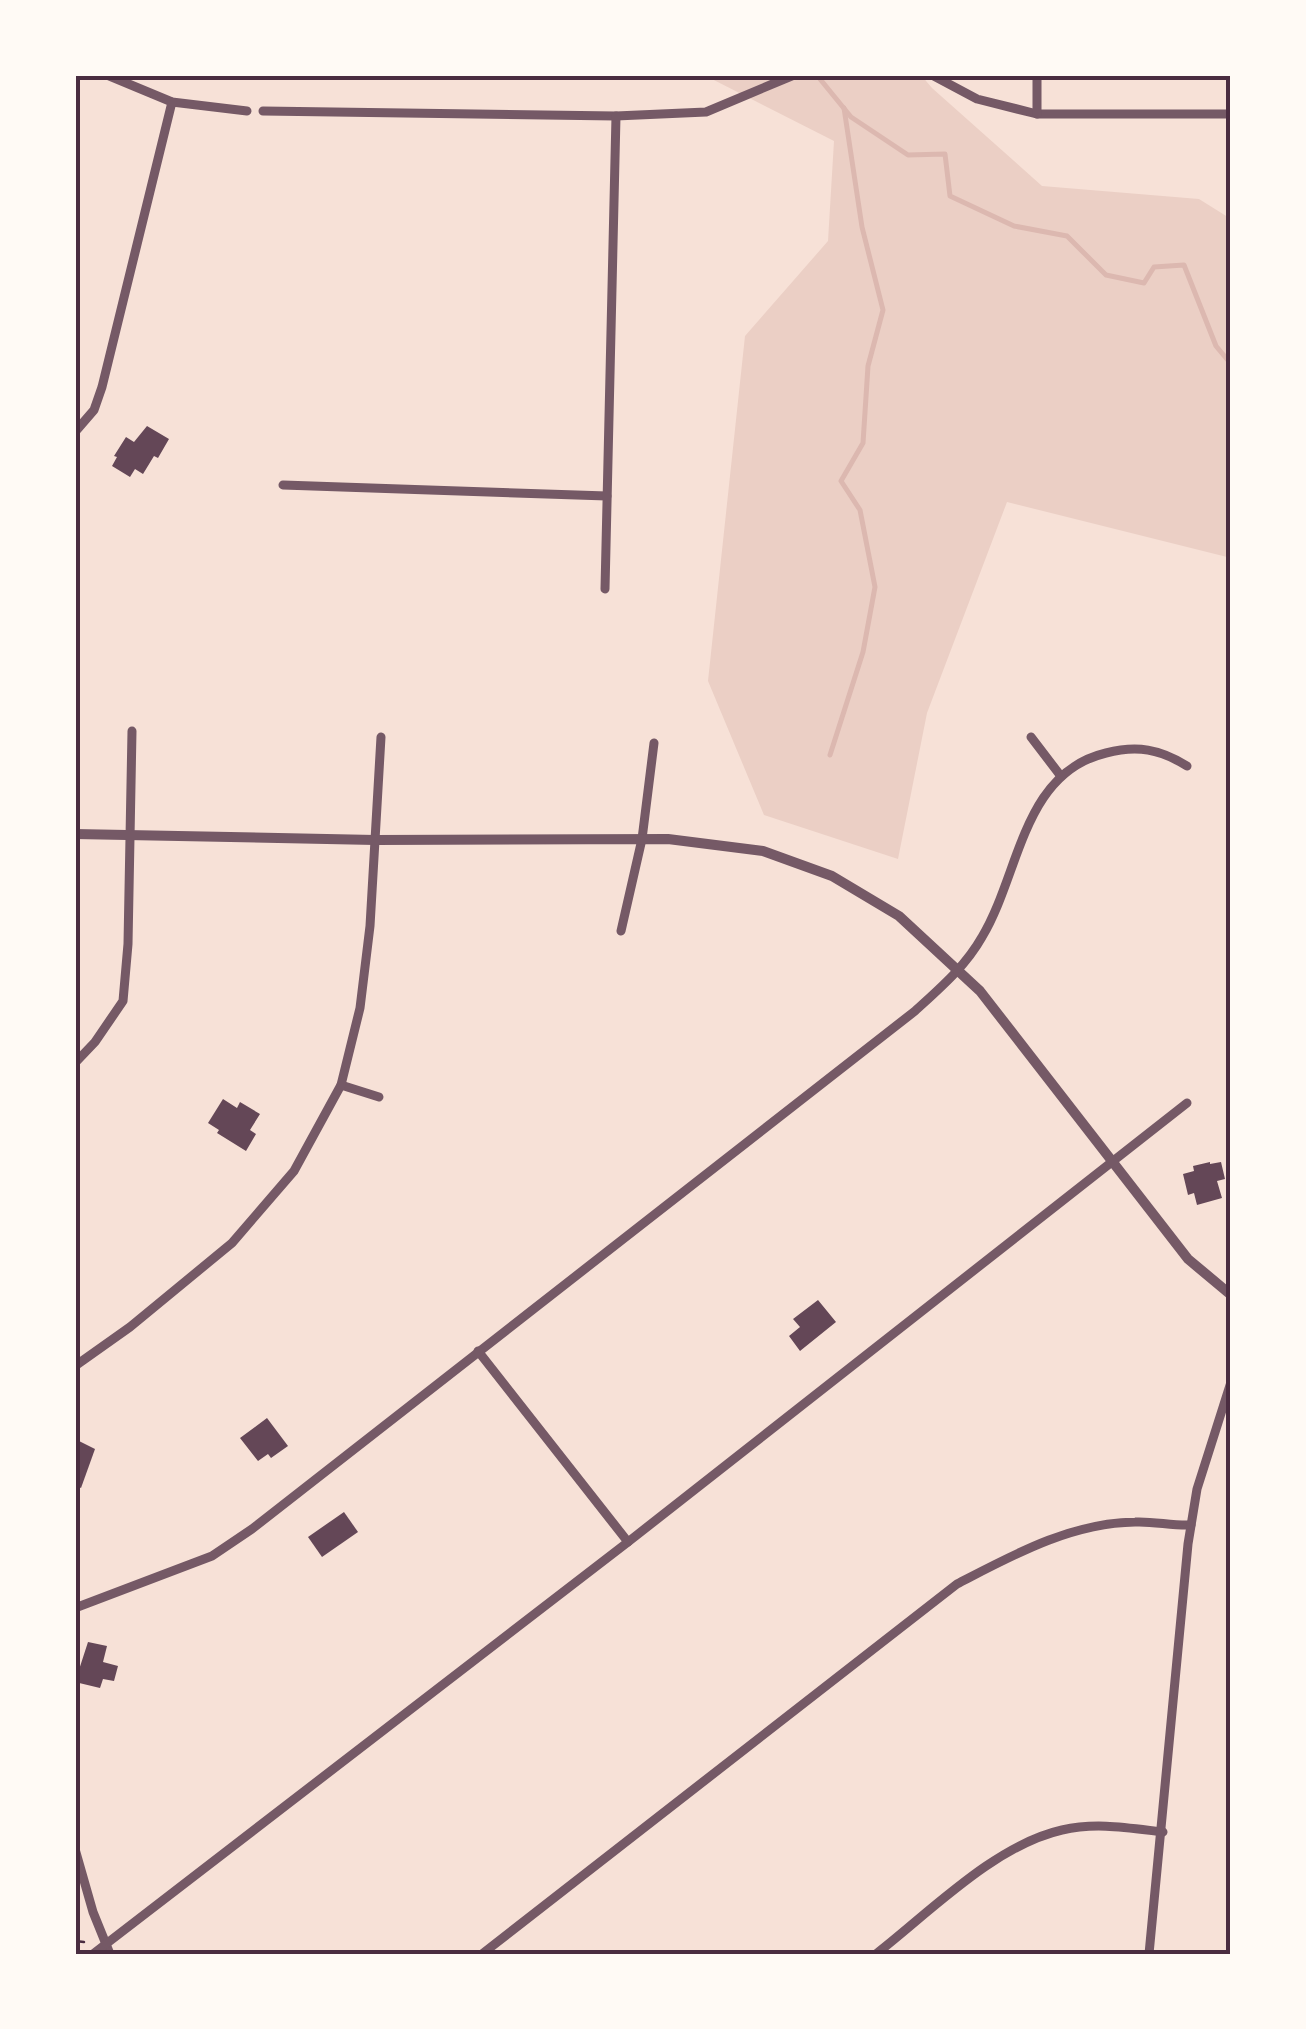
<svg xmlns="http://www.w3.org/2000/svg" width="1306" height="2029" viewBox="0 0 1306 2029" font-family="Inter,sans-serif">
<rect width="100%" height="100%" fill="#f7e1d7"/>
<polygon fill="#ebcfc5" points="704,75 921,75 932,88 1042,186 1199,199 1231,219 1231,558 1007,502 927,713 898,859 764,815 708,681 745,336 828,241 834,141"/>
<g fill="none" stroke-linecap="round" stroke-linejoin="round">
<g stroke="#dcb8b0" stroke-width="5">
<polyline points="820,79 851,117 908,155 945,154 950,196 1014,226 1067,236 1106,275 1144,283 1154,267 1184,265 1216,346 1231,364"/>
<polyline points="830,755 863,652 875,587 860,510 841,481 863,443 868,366 883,310 862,227 844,108"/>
</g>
</g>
<g fill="#644757">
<polygon points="147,426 169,439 158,458 154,456 143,474 135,469 130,477 112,466 117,457 114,456 126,437 134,442"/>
<polygon points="223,1099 237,1108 240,1102 260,1114 250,1130 256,1134 246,1151 217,1133 219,1130 208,1123"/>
<polygon points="1210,1162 1210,1164 1221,1162 1225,1179 1217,1181 1222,1198 1197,1205 1194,1193 1188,1195 1183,1174 1194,1171 1193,1166"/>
<polygon points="818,1300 836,1322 800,1351 789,1336 800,1327 793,1319"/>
<polygon points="267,1418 288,1446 271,1458 268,1454 258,1461 240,1438"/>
<polygon points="75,1439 95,1449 81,1488 75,1485"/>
<polygon points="344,1512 358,1532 322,1557 308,1537"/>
<polygon points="88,1642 107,1646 103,1662 118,1666 114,1681 103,1679 100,1688 75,1682"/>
</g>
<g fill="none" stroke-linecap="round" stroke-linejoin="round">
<polyline stroke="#4a2c40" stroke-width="2.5" points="75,1941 84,1942"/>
<g stroke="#755966" stroke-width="9">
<polyline points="107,75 172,102 247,111"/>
<polyline points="932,75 977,99 1037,114 1231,114"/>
<polyline points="263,111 616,116 706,112 794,75"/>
<polyline points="1037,114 1037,75"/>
<polyline points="75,432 94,410 102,387 172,102"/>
<polyline points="283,485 607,496"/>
<polyline points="605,589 616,116"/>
<polyline points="1031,737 1060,775"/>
<polyline points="621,931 642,839 654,743"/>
<polyline points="75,1063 95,1042 123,1001 128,944 132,731"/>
<polyline points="341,1085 379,1097"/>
<polyline points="478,1351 628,1542"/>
<polyline points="75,1366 130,1327 232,1243 294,1171 341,1085 360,1008 370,926 381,737"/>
<path d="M 75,1608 L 212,1556 L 252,1529 L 915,1011 C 940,988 965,967 982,937 C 1020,874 1022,773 1106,753 C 1137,745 1160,749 1187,766"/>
<polyline points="75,1849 93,1912 110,1954"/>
<polyline points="93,1954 628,1542 1187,1103"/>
<path d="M 482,1954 L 957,1584 C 1013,1555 1070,1523 1135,1522 C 1154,1521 1172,1526 1191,1525"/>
<path d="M 876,1954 C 930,1912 995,1845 1062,1830 C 1096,1822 1129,1828 1163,1832"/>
<polyline points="1149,1954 1188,1544 1197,1489 1231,1382"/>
</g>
<polyline stroke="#755966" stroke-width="10" points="75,834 375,840 668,839 763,851 832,876 899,916 980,991 1188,1259 1231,1295"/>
</g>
<rect width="1306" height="2029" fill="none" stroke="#fffaf5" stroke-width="155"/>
<rect x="78" y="78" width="1150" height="1874" fill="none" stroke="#4a2c40" stroke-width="4"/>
</svg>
